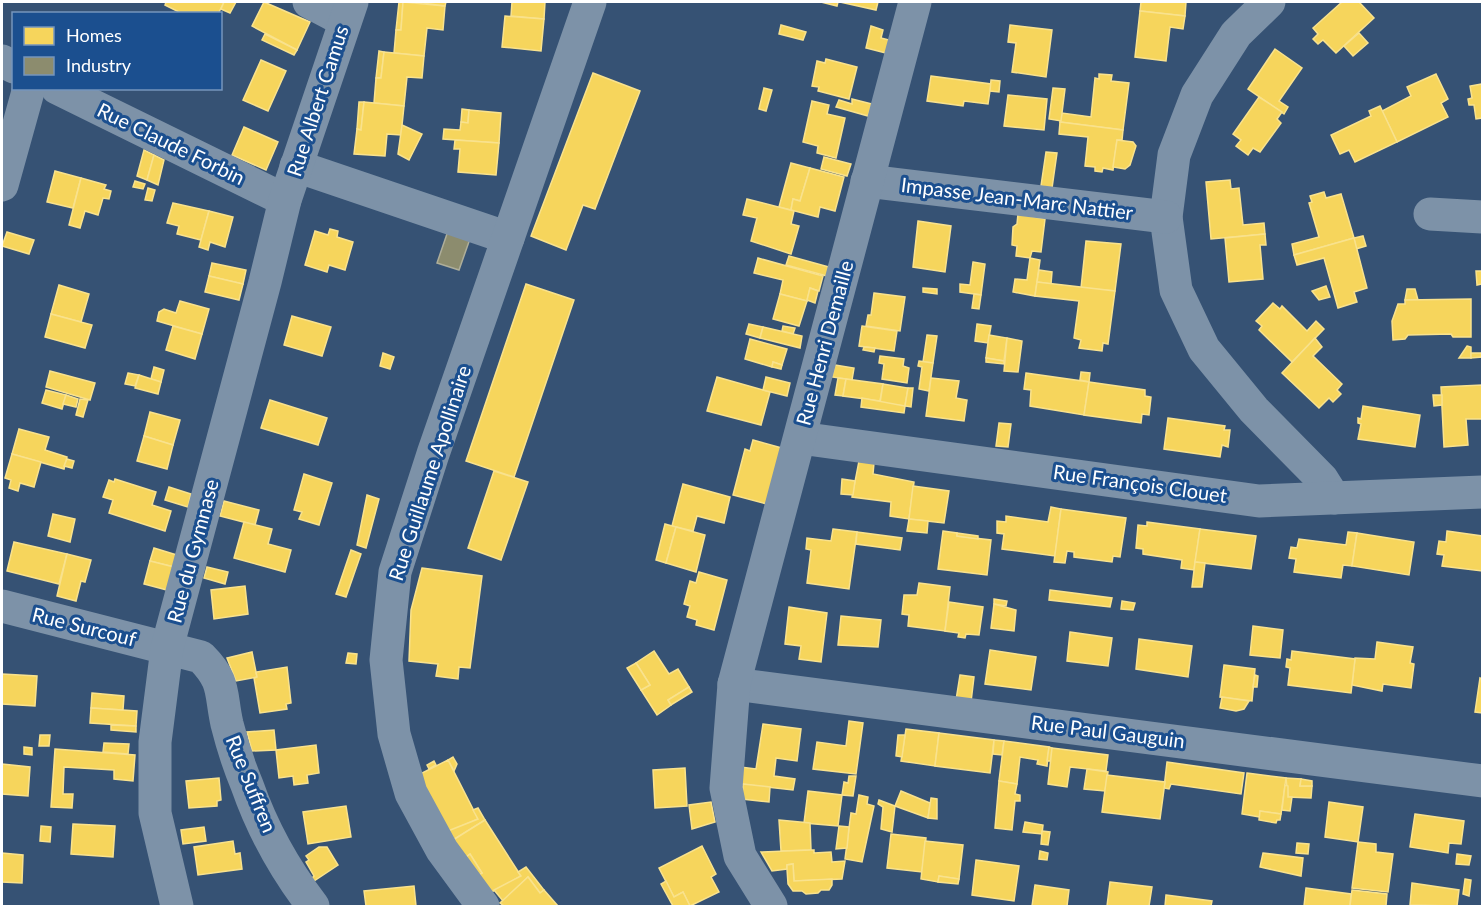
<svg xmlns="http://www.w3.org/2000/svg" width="1484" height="908" viewBox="0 0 1484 908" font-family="Lato,sans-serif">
<rect width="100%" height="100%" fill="#365274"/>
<g fill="#f6d55c" stroke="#f9e28d" stroke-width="1.5">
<polygon points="166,2 224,2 218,14 183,14 165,5"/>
<polygon points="224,2 236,2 230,13 221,9"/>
<polygon points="264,2 310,22 297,50 252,26"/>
<polygon points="399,2 403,2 401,30 396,30"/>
<polygon points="403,2 445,6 443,30 427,28 424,56 394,53 396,30 401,30"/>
<polygon points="415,2 446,2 445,6"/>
<polygon points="512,2 545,2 544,19 511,16"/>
<polygon points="821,2 838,2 837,6"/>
<polygon points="840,2 878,2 876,10"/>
<polygon points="1141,2 1186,2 1185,16 1140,11"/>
<polygon points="1342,2 1359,2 1374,18 1336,53 1323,40 1318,44 1313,39 1318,34 1313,28"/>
<polygon points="1140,11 1185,16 1183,29 1170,27 1166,61 1135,57"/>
<polygon points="505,16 544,19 541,51 502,47"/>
<polygon points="781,25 806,32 803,40 779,34"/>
<polygon points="1010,25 1052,30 1046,77 1012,72 1016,43 1008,42"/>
<polygon points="871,26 883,30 881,38 889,40 886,53 866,48"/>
<polygon points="1359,33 1368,43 1353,56 1344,46"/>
<polygon points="265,34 297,50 294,55 262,40"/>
<polygon points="1275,49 1302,68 1279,101 1288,107 1284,114 1248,89"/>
<polygon points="379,51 384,52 381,78 376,78"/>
<polygon points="384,52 424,56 422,78 407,77 404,106 374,103 376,78 381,78"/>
<polygon points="826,59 857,67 849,99 818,91 819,87 812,86 817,61 825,63"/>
<polygon points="261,60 286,71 268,111 243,100"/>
<polygon points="593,73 640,91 595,209 583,205 566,250 531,236"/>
<polygon points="1099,74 1112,75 1111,81 1129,83 1123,130 1060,122 1062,113 1091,117 1095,78 1099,79"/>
<polygon points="1436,74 1448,99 1441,103 1448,117 1397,142 1382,111 1411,96 1407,87"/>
<polygon points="931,76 991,84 988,104 964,101 963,106 927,101"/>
<polygon points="991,80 1000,81 999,92 990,91"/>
<polygon points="1482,84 1482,118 1476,119 1474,105 1469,105 1468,99 1472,98 1470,86"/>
<polygon points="764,88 772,90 766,111 759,109"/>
<polygon points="1053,88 1065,89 1061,121 1049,119"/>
<polygon points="1008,95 1047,99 1044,130 1004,126"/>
<polygon points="1259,97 1282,112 1277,119 1281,123 1260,152 1253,148 1248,155 1236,146 1241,140 1233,134"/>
<polygon points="852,99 872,104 868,116 836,107 839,100 852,104"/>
<polygon points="812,101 829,105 827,114 845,118 836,158 817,153 818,146 803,142"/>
<polygon points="359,102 364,102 361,130 357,129"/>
<polygon points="364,102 404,106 401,135 387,134 385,156 354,154 357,129 361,130"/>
<polygon points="1380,106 1397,142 1355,162 1349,150 1340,154 1331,135 1371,116 1369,111"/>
<polygon points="462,109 469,110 468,123 461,122"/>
<polygon points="469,110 501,113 499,143 443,139 444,129 460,130 461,122 468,123"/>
<polygon points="1060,122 1123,130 1122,140 1117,140 1113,170 1103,168 1102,172 1095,171 1095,167 1085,166 1088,137 1059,134"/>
<polygon points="402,125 422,134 409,160 398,154"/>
<polygon points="244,127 278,142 266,170 232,155"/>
<polygon points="455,140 499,143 496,175 458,172 460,149 454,149"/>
<polygon points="1117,140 1133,142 1136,146 1130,165 1125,169 1113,167"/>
<polygon points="144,150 154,155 147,180 137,176"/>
<polygon points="1046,152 1057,153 1052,188 1041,186"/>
<polygon points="154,155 164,160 158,185 147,180"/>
<polygon points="824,157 851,164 847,176 821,169"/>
<polygon points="791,163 810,168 800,201 793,199 791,210 779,207"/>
<polygon points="810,168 844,177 835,211 820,207 818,217 791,210 793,199 800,201"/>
<polygon points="55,171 81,178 73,208 47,202"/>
<polygon points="81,178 106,185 104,189 111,191 109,199 103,198 98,215 85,211 80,228 69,225"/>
<polygon points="1230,180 1231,189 1239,188 1243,225 1264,223 1265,234 1211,239 1206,182"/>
<polygon points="135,181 145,184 143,189 133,187"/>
<polygon points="148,188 155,190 152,201 145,200"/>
<polygon points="1324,192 1326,198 1341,194 1354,238 1294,255 1292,244 1319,237 1309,203 1312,202 1310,196"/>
<polygon points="747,199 794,211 791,224 799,226 791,254 751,241 757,218 743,215"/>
<polygon points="173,203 209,211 201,240 177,234 179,226 167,223"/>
<polygon points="209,211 233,217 225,247 210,242 208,250 199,247"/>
<polygon points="1018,214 1045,219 1041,252 1032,251 1030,258 1016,256 1017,246 1012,245 1013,227 1017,224"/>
<polygon points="918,221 951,226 945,272 913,267"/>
<polygon points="330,229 338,231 337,237 353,242 345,270 329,265 327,272 305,265 315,231 328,235"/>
<polygon points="7,232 34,240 29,254 2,246"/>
<polygon points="1265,234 1266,245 1260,245 1263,279 1229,282 1225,238"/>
<polygon points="1363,236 1366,246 1356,249 1354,238"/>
<polygon points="1354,238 1367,288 1354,292 1357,302 1338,308 1324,258 1297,265 1294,255"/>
<polygon points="1086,241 1121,244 1115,291 1081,288"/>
<polygon points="789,256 829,267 827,276 786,265"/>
<polygon points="758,258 823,276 819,291 810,288 807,301 780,294 783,280 754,273"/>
<polygon points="1030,258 1040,260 1035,296 1013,292 1015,279 1027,280"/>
<polygon points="973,262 985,264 981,295 960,292 960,284 970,285"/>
<polygon points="212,263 246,270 243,284 209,276"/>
<polygon points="1039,270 1052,272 1051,284 1037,282"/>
<polygon points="1476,271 1482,271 1482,284 1477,285"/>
<polygon points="209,276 243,284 239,300 205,292"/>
<polygon points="1037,282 1115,291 1108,344 1103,343 1102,351 1079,348 1081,340 1074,338 1079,301 1035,296"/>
<polygon points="526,284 574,300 514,477 466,461"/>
<polygon points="59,285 89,294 81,322 51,314"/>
<polygon points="1326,286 1330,297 1319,300 1312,291"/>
<polygon points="810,288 818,291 815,303 807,300"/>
<polygon points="923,288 937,289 937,294 923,292"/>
<polygon points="1407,289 1415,289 1418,300 1405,300"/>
<polygon points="874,293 905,297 900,331 866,326 868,315 871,315"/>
<polygon points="780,294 807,301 799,326 773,319"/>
<polygon points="974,294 981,295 979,309 972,308"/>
<polygon points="1471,299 1471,337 1453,337 1451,334 1408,335 1405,339 1393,340 1392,321 1398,304 1405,304 1405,300"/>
<polygon points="180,301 209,309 202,334 157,321 159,312 164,309 176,313"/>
<polygon points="1273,303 1280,309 1282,306 1307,331 1316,321 1324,329 1292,362 1259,330 1262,326 1256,321"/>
<polygon points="51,314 92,325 85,348 45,337"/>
<polygon points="292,316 331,327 322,356 284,345"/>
<polygon points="749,324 763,327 760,338 746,334"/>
<polygon points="977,324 991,326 988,343 975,341"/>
<polygon points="173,326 202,334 195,359 166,350"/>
<polygon points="783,326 795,328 793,334 782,331"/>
<polygon points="862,326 897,331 894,351 859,346"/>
<polygon points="763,327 802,336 800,348 760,338"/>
<polygon points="927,335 937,336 933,363 923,362"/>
<polygon points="989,335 1007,338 1004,361 986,358"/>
<polygon points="1007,338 1022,341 1018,372 1004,371"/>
<polygon points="1315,338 1322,347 1313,356 1342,384 1337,390 1341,394 1333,402 1329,398 1319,408 1282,373"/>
<polygon points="750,339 787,349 782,365 773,362 772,367 745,359"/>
<polygon points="1467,346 1471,347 1471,358 1459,358"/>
<polygon points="864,347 875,348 874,352 863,350"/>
<polygon points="383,353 394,357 390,369 380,366"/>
<polygon points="1471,353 1482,353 1482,357 1471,358"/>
<polygon points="880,356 904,359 903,366 909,368 907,383 882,379 884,364 879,363"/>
<polygon points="986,358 1004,361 1004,364 986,362"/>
<polygon points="919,361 933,363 929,391 919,389 922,367 918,366"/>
<polygon points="773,362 782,365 781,369 772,367"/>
<polygon points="835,365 854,368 852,380 832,377"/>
<polygon points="154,367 164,370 161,382 151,379"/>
<polygon points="50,371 95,383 90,400 46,387"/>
<polygon points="1081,372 1090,373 1089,382 1080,380"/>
<polygon points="128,373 139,375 135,386 125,384"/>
<polygon points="1026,373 1089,382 1084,415 1030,406 1031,390 1024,389"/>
<polygon points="139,375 161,382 158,394 135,388"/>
<polygon points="717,377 770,392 761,425 707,411"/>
<polygon points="766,377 790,383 787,396 763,390"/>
<polygon points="838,378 846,379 843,396 835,395"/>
<polygon points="931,378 959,381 956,398 967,400 964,421 926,416"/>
<polygon points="846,379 883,384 880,401 843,396"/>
<polygon points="1089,382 1145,390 1145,396 1151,397 1149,415 1142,414 1141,423 1084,415"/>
<polygon points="883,384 908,388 905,406 880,403"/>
<polygon points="1482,385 1482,419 1466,419 1468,445 1444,447 1441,387"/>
<polygon points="908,388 913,388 911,407 905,406"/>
<polygon points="46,390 66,395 62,409 42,403"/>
<polygon points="66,395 78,399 76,407 63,404"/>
<polygon points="1433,395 1442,395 1442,405 1434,406"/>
<polygon points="862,398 905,406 904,413 861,407"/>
<polygon points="80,399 88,400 83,417 76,415"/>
<polygon points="270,400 327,418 318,445 261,428"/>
<polygon points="1363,406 1420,415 1415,447 1358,439 1361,424 1358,423 1358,418 1361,419"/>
<polygon points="150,412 180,420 173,445 144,436"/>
<polygon points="1168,418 1225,426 1224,430 1230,430 1228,447 1222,445 1220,457 1164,449"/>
<polygon points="999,423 1011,424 1008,447 996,446"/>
<polygon points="19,429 49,437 45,450 67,457 64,469 12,454"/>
<polygon points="144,436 173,445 167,469 137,461"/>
<polygon points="753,440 782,448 767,504 733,495 745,449 750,451"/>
<polygon points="12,454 41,462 34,487 20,483 18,491 9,488 11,480 5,478"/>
<polygon points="67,459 74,461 72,468 64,466"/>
<polygon points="859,461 874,463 873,474 914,482 909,519 890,516 891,502 852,497"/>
<polygon points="494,471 528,482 501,560 468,548"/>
<polygon points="304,474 332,483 319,525 299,519 302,512 294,510"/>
<polygon points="115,479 156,492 152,505 171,511 165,531 109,513 113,500 103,497 109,480 114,482"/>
<polygon points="842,479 855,481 853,495 841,494"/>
<polygon points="683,484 730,497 724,523 697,516 693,531 672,526"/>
<polygon points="913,486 949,491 944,523 909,519"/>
<polygon points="169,487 191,494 188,507 165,500"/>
<polygon points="367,495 379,499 366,548 357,545"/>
<polygon points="224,501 259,510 255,525 220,516"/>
<polygon points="1051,507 1061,509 1055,556 1002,549 1004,534 997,533 997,521 1006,522 1006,516 1048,522"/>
<polygon points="1061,509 1126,518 1120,557 1113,556 1112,562 1074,557 1074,552 1067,551 1065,563 1054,562"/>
<polygon points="53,514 75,519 70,542 48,536"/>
<polygon points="909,519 928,521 927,533 907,531"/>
<polygon points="244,522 272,529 268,544 291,550 285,572 234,558"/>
<polygon points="1147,522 1200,529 1194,570 1181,568 1182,560 1143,554 1143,549 1136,548 1138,525 1147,526"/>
<polygon points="665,524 676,527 666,563 656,560"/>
<polygon points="676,527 705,535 696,572 666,563"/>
<polygon points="833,529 857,532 849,589 807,583 811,550 806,549 807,538 831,541"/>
<polygon points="1200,529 1256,536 1251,569 1195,562"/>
<polygon points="943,531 957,533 957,536 991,540 987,575 938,569"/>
<polygon points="1447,531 1482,536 1482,571 1442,566 1444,555 1437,554 1439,541 1446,542"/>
<polygon points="857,532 902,538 900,550 856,544"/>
<polygon points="1348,532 1357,533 1352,566 1343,565 1341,578 1294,572 1296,559 1289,558 1291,547 1297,548 1299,539 1346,545"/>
<polygon points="957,533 978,536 978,539 957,536"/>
<polygon points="1357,533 1414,542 1409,575 1352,566"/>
<polygon points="14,542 67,554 59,584 7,571"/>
<polygon points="154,548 177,555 174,567 150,561"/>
<polygon points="351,550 361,554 346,597 336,594"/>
<polygon points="67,554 91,560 85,582 81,581 76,601 57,596"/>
<polygon points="150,561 174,567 167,590 144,584"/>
<polygon points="1195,562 1205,563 1202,587 1192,587"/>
<polygon points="207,567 228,572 225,584 204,578"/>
<polygon points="422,568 482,576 470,668 459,667 458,679 436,676 438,664 409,661 411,610"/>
<polygon points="699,572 727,580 714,630 696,625 697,620 687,617 690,606 684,604 690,581 696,583"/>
<polygon points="919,583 950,587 945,631 908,626 909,615 902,614 904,595 917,595"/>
<polygon points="245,586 248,614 214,619 211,590"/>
<polygon points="1050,590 1112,598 1110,607 1049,600"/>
<polygon points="994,599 1007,601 1006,606 994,604"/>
<polygon points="1122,601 1135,603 1133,610 1121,609"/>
<polygon points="949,602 983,607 979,635 966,634 965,638 958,637 959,633 945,631"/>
<polygon points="994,604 1016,610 1014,631 991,628"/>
<polygon points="789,607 827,613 821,662 799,659 801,646 785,644"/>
<polygon points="841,616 881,620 878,647 838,645"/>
<polygon points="1253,626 1283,630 1280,658 1250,655"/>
<polygon points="1070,632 1112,638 1108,666 1067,661"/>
<polygon points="1139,639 1192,646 1188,677 1136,669"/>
<polygon points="1377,642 1413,647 1410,663 1414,664 1411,688 1383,684 1382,691 1352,685 1355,658 1375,659"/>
<polygon points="990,650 1036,657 1031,690 985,684"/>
<polygon points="654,651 669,674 678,669 689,687 668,700 671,705 657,715 641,690 650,685 636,663"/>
<polygon points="1292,651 1355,659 1351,693 1288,685 1290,668 1286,667 1287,659 1291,660"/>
<polygon points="252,652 257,677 236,681 227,658"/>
<polygon points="348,653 357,654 356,664 346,663"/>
<polygon points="636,663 650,685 641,690 627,668"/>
<polygon points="1224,665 1255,669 1252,701 1220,697"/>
<polygon points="287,667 291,703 286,704 287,709 260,713 254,678 257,677 256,672"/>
<polygon points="2,674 37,676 35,706 2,704"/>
<polygon points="960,675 974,677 971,702 956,700"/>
<polygon points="1255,675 1258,676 1257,687 1253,687"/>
<polygon points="1480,678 1482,679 1482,713 1475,712"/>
<polygon points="689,687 692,692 671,705 668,700"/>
<polygon points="92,693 124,696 123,710 91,708"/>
<polygon points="1222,697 1249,701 1244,709 1236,711 1220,708"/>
<polygon points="91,708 137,711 136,726 90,723"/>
<polygon points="849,721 863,723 856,774 813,769 817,742 846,746"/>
<polygon points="763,724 801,729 797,761 776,758 774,776 795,779 793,790 741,784 741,767 756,769"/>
<polygon points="111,725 136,726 136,732 111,730"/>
<polygon points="906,729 939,733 935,766 901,761"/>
<polygon points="274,730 276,750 252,751 247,732"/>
<polygon points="939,733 994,740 990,773 935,766"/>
<polygon points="40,735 50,735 49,746 39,746"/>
<polygon points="898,735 905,735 902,757 896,756"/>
<polygon points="994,740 1004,741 1002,755 993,754"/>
<polygon points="1004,741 1049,747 1047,766 1037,764 1038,760 1020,757 1017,784 999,781"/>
<polygon points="104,743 129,744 128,754 103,752"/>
<polygon points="316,745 319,773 307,775 308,783 294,785 293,776 279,778 276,750"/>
<polygon points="24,747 32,748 32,755 24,754"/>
<polygon points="1049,747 1052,748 1051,761 1047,761"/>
<polygon points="1052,748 1108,755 1106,771 1070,767 1067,787 1048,784"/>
<polygon points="55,749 135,755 133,781 114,779 114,770 64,767 63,794 73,794 72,808 51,807"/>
<polygon points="453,757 457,764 454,771 448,760"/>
<polygon points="448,760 478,819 439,836 410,779"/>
<polygon points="434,761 436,765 429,769 427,765"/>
<polygon points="1167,762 1244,773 1241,794 1171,784 1169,789 1164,788"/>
<polygon points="2,764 30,767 28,796 2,794"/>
<polygon points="685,768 687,806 655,808 653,770"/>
<polygon points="1087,769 1108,772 1105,791 1084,789"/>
<polygon points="1247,773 1286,778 1281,814 1260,811 1260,817 1242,814"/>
<polygon points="1107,775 1165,782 1160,819 1102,812"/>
<polygon points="849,776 856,776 853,796 842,795 844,782 848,783"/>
<polygon points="219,778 221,800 217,801 217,806 189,808 186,781"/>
<polygon points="1286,778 1301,779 1300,786 1312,786 1311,798 1288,797"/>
<polygon points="1301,779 1312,781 1312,786 1300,786"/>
<polygon points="999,781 1017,784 1015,794 1020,795 1020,801 1015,801 1012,830 995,828"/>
<polygon points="743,784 770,787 769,802 742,799"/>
<polygon points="1285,785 1288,786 1288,797 1292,797 1290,811 1282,810"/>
<polygon points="808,791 842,795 838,826 804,823"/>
<polygon points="901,791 930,803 928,818 895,806"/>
<polygon points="859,795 868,797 867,804 874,806 862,862 845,859 851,813 856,814"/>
<polygon points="931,798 937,799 937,819 928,818"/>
<polygon points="879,800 895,806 892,832 881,829 883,807 878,804"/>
<polygon points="711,802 715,822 692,829 689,805"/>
<polygon points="1329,802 1363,807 1358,842 1325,837"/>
<polygon points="346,806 351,837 308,844 303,812"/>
<polygon points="478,808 485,820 453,840 448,831 478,819 473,810"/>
<polygon points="1260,811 1281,814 1280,820 1277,820 1276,823 1259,820"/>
<polygon points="1415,814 1464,821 1461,844 1449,843 1448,853 1410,847"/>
<polygon points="485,820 521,876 488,894 477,876 482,873 470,854 465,858 453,840"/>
<polygon points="779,820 810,823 811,850 781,851"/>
<polygon points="1025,822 1043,825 1042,834 1023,832"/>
<polygon points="73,824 115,826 113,857 71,854"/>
<polygon points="41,826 51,827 50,842 40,841"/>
<polygon points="839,826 849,827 847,848 836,849"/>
<polygon points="204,827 206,841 183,844 181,830"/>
<polygon points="1042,831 1050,832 1048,845 1041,844"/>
<polygon points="891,834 926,838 922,872 887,868"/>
<polygon points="233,841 235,854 240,853 242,869 198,875 194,847"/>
<polygon points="925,841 963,845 959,879 939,876 938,882 921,879"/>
<polygon points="1358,842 1376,844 1376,852 1393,854 1388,892 1352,888"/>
<polygon points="1297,843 1309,844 1308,854 1296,853"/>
<polygon points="702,846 716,874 711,877 719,892 690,906 683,892 674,897 659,868"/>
<polygon points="319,847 327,847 338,865 314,881 312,878 314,876 306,862 309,860 306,856"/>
<polygon points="811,850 814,850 814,853 831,852 832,862 845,861 842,879 794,881 793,864 787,865 787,869 772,871 761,852"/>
<polygon points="1040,851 1048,853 1047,860 1039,859"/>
<polygon points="2,853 23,855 22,883 2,882"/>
<polygon points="1263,853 1303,858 1301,876 1260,867"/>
<polygon points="470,854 482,873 477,876 465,858"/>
<polygon points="1457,854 1471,856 1469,865 1456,864"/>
<polygon points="976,860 1019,866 1014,901 972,895"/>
<polygon points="793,864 794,881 832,879 832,885 829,890 821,890 818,893 806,894 802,891 793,891 788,884 787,869 787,865"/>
<polygon points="526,867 544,890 540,893 528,877 503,901 494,890 521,876 518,872"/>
<polygon points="939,876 959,879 958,884 938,882"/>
<polygon points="528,877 540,893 544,890 558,906 504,906 500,903"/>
<polygon points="1465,879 1471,880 1469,896 1463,894"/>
<polygon points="666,881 674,897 683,892 690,906 673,906 661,884"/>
<polygon points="1110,882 1152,887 1149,906 1107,906"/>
<polygon points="1412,883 1459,890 1457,906 1410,905"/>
<polygon points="1035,885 1069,890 1067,906 1032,906"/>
<polygon points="414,886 416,906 366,906 364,891"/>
<polygon points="1306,888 1351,894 1350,906 1304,906"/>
<polygon points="1352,890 1387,894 1386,906 1350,906"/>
<polygon points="1166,895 1212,901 1211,906 1165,906"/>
</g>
<polygon fill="#8c8c6e" stroke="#aeae9a" stroke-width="1.5" points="449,228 471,236 459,270 437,263"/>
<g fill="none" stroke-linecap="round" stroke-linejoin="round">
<g stroke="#7d92a8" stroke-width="33">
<polyline points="309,2 345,21"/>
<polyline points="1269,2 1236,34 1197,95 1174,155 1166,217 1176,290 1204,349 1254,410 1322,479 1334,498"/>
<polyline points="2,61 14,67"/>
<polyline points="57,88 285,200"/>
<polyline points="296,166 508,238"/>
<polyline points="867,181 1166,217"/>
<polyline points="2,185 29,88"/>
<polyline points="1430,214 1482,217"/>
<polyline points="800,438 1259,501 1482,492"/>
<path d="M 2,606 L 201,657 C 226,682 220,693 227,724 C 232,744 239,766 247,785 C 262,828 286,871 313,906"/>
<polyline points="734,684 1482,781"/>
<polyline points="177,906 155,813 155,742 167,648 265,282 285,200 352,2"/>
<polyline points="483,906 442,850 411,793 394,734 386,660 395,572 433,454 590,2"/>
<polyline points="771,906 740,856 726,788 734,684 915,2"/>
</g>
</g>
<g text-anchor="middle" stroke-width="6" stroke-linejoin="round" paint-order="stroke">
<g font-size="20" fill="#fff" stroke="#1b4f8f">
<text transform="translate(318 101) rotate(-72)" y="7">Rue Albert Camus</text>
<text transform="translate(171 144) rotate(26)" y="7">Rue Claude Forbin</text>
<text transform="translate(1017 199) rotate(7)" y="7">Impasse Jean-Marc Nattier</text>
<text transform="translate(825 343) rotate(-75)" y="7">Rue Henri Demaille</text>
<text transform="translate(430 473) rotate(-72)" y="7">Rue Guillaume Apollinaire</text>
<text transform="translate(1140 484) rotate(8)" y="7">Rue François Clouet</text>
<text transform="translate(193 551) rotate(-75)" y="7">Rue du Gymnase</text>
<text transform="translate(84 627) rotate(14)" y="7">Rue Surcouf</text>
<text transform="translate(1108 732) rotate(7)" y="7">Rue Paul Gauguin</text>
<text transform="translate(251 784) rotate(68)" y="7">Rue Suffren</text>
</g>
</g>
<rect width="1484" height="908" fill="none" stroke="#ffffff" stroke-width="6"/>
<rect x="12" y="12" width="210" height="78" fill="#1b4f8f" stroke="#7695bc" stroke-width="1.5"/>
<rect x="24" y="27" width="30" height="18" fill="#f6d55c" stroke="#7695bc" stroke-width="1.5"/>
<text x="66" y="42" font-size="18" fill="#ffffff">Homes</text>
<rect x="24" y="57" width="30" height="18" fill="#8c8c6e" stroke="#7695bc" stroke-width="1.5"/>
<text x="66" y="72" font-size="18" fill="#ffffff">Industry</text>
</svg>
